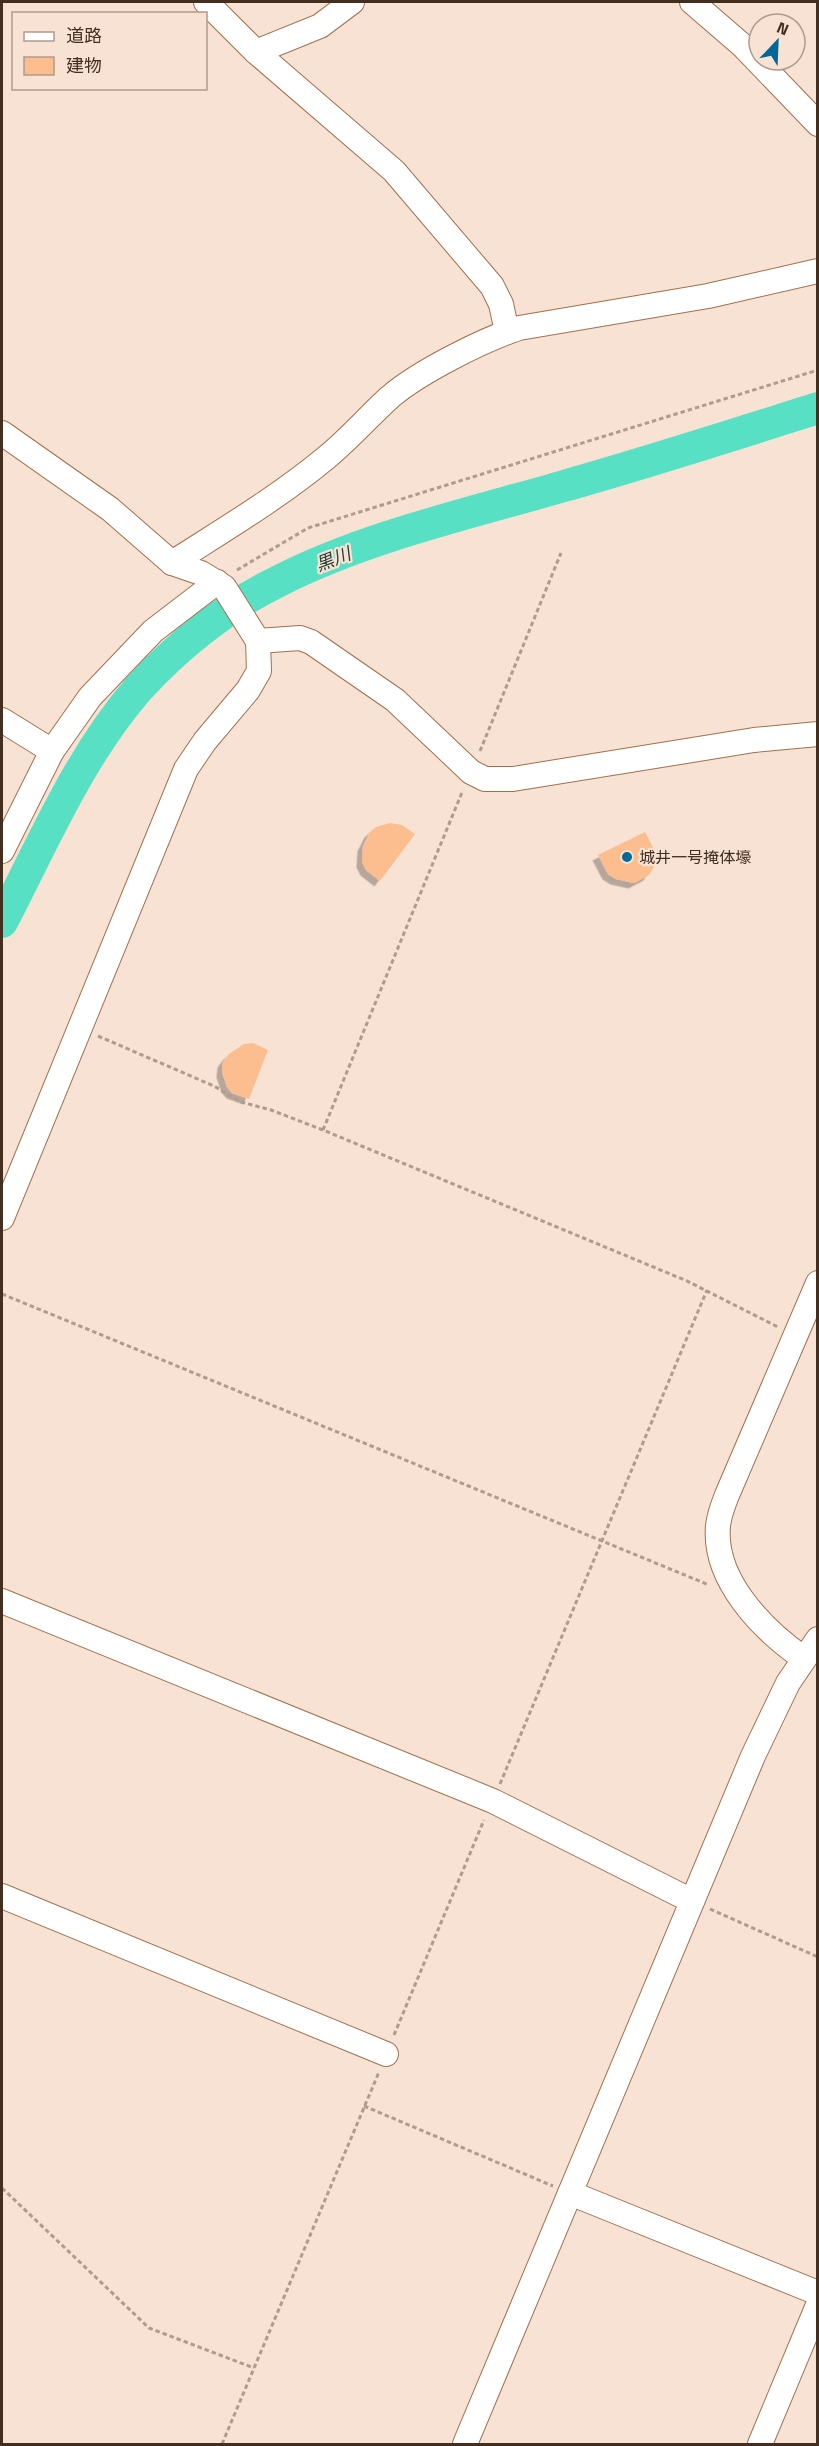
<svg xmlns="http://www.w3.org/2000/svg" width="819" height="2446" font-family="'Titillium Web','Noto Sans JP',sans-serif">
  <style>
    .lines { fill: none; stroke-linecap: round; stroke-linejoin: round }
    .river { stroke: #57e0c4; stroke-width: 32 }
    .building { fill: #fcbd8f; filter: url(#shadow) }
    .minor-casing { stroke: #a0714e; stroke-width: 26 }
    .path { stroke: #b09b8c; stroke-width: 3; stroke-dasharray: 4.5 3; stroke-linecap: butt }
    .minor { stroke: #fff; stroke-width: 24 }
    .poi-dot { fill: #006997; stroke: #f8e2d3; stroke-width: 2 }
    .labels { text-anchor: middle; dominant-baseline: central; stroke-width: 4.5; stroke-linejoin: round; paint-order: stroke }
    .poi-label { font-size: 16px; fill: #432e20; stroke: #f8e2d3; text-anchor: start }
    .water-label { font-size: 18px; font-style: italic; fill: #234039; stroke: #f8e2d3 }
  </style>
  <defs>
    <filter id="shadow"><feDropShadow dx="-5.5" dy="5.5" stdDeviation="0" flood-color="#0004"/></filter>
  </defs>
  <rect width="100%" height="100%" fill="#f8e2d3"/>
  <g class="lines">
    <path class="river" d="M2 922C43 843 79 757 138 689 177 646 227 606 279 581 365 537 471 513 564 486 649 462 733 435 818 408"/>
  </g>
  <g class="building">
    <polygon points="390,823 402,825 415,834 380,881 366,870 362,862 363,846 370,832 376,827"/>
    <polygon points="645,832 655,851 654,867 649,875 634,883 616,879 608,874 598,855"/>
    <polygon points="253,1043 268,1050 249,1099 232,1093 227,1087 222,1072 223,1062 229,1054 244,1044"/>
  </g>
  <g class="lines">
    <g class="minor-casing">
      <g id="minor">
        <polyline points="206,2 256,52 394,171 492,286 501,304 507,332"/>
        <polyline points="692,2 743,46 818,124"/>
        <polyline points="256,52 320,26 352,2"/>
        <polyline points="2,433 110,509 172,563 201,573 224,587 258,641 300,638 311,642 395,700 471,772 485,779 513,779 754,740 818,734"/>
        <path d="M172 563C225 529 279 497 327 457 350 438 369 416 390 397 419 372 483 340 519 328L708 296 818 271"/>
        <polyline points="2,720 52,751"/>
        <polyline points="2,851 52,751 90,697 153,631 217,582"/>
        <polyline points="2,1218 186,769 205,741 248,690 259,671 258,641"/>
        <polyline points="2,1601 493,1801 692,1901"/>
        <path d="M803 1658C763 1630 713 1580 718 1526 719 1515 723 1505 727 1495L818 1283"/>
        <polyline points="2,1896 386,2054"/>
        <polyline points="570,2193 818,2293"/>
        <polyline points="465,2444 753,1756 788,1683 818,1639"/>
        <polyline points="760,2444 818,2305"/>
      </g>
    </g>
    <g class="path">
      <polyline points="237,570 308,528 818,370"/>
      <polyline points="480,751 561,553"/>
      <polyline points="98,1036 214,1086 241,1102 271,1110 323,1130 687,1281 778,1327"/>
      <polyline points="323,1130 463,790"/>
      <polyline points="2,1294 709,1585"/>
      <polyline points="500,1784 707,1290"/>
      <polyline points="710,1909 818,1957"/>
      <polyline points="394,2035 484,1820"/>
      <polyline points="364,2106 553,2186"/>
      <polyline points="2,2188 149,2328 254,2368"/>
      <polyline points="222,2444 379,2072"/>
    </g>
    <use href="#minor" class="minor"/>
  </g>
  <circle class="poi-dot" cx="627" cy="857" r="6"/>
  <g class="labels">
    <g class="poi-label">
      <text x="639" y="857">城井一号掩体壕</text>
    </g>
    <g class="water-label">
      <text transform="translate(333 559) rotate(-21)">黒川</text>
    </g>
  </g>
  <rect width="819" height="2446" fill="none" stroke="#432e20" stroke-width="6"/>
  <rect x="12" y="12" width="195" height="78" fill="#f8e2d3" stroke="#b09a8b" stroke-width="1.5"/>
  <rect x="24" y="32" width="30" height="9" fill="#ffffff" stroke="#b09a8b" stroke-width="1.5"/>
  <text x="66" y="42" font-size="18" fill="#432e20">道路</text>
  <rect x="24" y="57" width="30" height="18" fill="#fcbd8f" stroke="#b09a8b" stroke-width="1.5"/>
  <text x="66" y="72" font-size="18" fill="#432e20">建物</text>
  <g transform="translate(777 42) rotate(23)"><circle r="28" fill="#f8e2d3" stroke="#b09a8b" stroke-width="1.5"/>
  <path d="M0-4.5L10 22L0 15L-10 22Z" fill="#006997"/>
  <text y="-9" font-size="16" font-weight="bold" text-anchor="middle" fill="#432e20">N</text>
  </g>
</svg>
